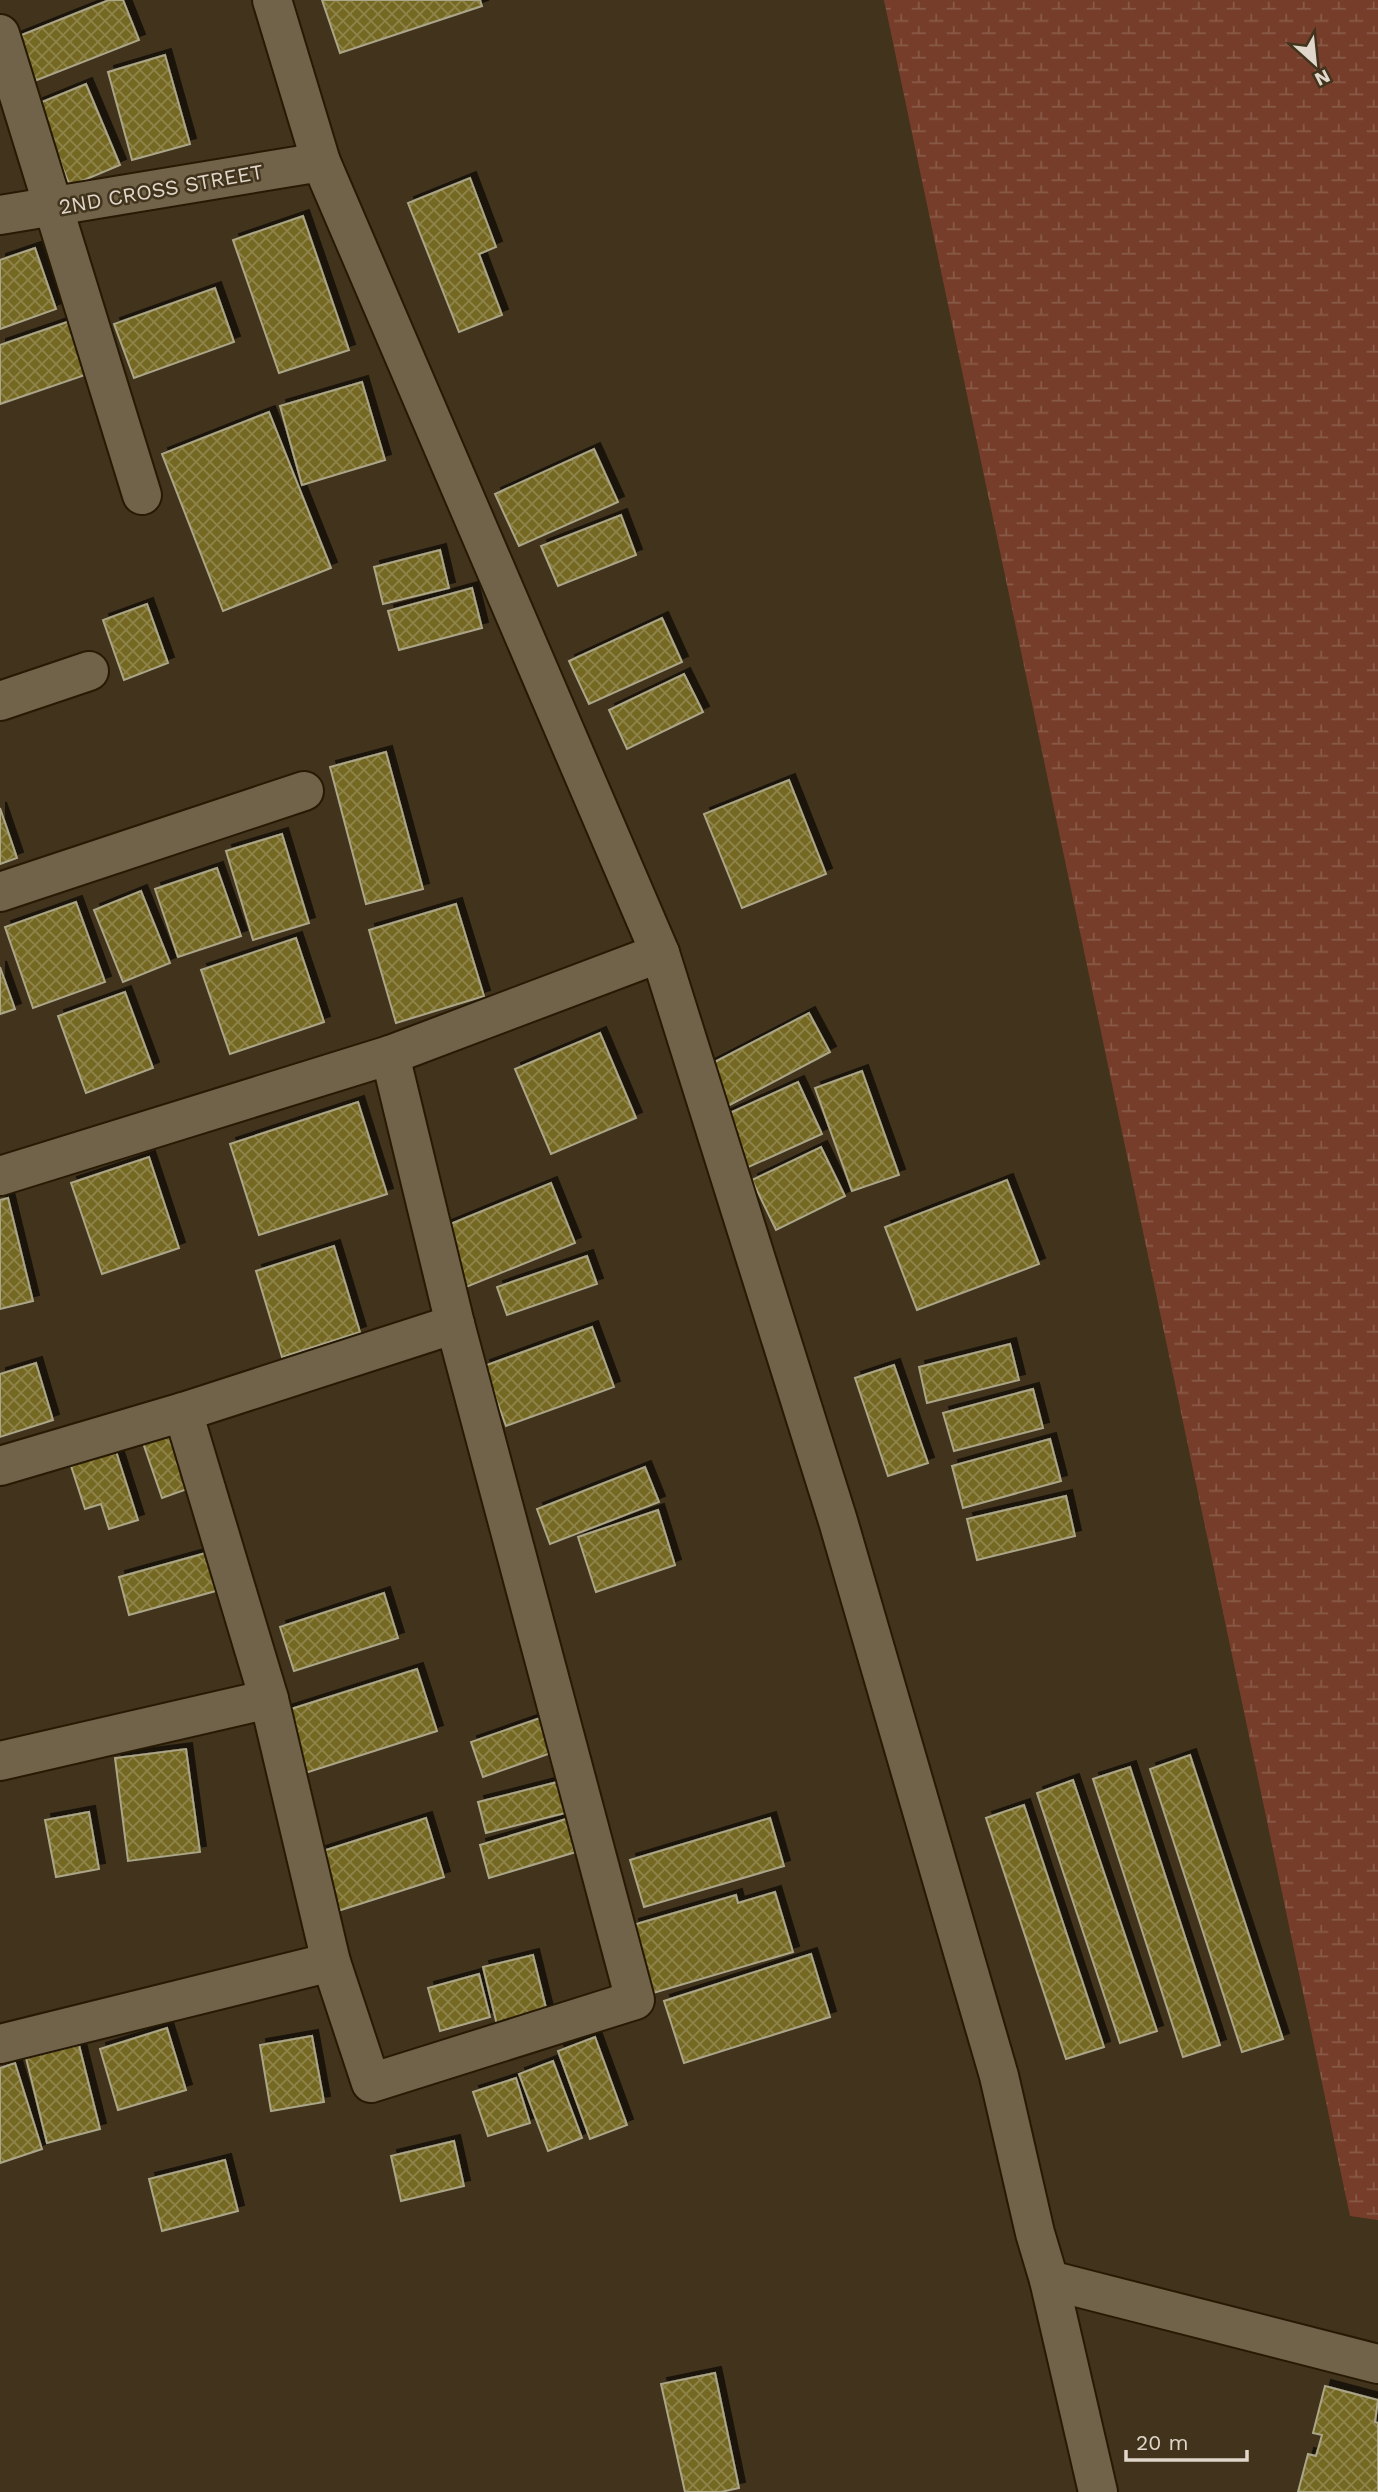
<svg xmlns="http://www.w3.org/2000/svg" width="1378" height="2492" font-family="'Work Sans',sans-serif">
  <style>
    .wetland { fill: url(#wetland-marsh) }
    .building { fill: url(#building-cross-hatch); stroke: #aca689; stroke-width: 2; filter: url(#shadow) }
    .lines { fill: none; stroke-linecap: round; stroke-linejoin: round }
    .minor-casing { stroke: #271a04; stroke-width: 42 }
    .minor { stroke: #71624a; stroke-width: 38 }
    .labels { text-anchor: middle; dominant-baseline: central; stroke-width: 5; stroke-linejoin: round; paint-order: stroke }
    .street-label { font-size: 21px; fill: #e1d8cb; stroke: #41331c }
  </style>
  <defs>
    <pattern id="wetland-marsh" width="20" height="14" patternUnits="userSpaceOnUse" patternTransform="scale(1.75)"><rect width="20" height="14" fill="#763e2a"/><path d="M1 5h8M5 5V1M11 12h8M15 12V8" fill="none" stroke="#895948"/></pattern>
    <pattern id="building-cross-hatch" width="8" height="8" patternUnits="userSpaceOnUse" patternTransform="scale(1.75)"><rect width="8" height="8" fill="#756823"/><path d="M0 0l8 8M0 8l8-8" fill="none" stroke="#8f844c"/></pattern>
    <filter id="shadow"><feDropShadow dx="6" dy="-6" stdDeviation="0" flood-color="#0009"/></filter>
  </defs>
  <rect width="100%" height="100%" fill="#41331c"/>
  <polygon class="wetland" points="884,0 1378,0 1378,2220 1350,2216"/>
  <g class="building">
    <polygon points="109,0 123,0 139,40 32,82 14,38"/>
    <polygon points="322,0 480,0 482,6 340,53"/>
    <polygon points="165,55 190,144 132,160 108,72"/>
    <polygon points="86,84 120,165 70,186 37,104"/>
    <polygon points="470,178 496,247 479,254 502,315 459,332 408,203"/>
    <polygon points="303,216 349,350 279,373 233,240"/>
    <polygon points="35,248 56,309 0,329 0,260"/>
    <polygon points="215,288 234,342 134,378 114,324"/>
    <polygon points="73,320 91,373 0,404 0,345"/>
    <polygon points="362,382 385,460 302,485 280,406"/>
    <polygon points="269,412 331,568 223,611 162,454"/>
    <polygon points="594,449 618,502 519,546 495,494"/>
    <polygon points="621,515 636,555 558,586 541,546"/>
    <polygon points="440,550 449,588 383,604 374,567"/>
    <polygon points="472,588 482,628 399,650 388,611"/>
    <polygon points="147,604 168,663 124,680 103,620"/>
    <polygon points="662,618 682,662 589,704 569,661"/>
    <polygon points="684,674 703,712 627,749 609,710"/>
    <polygon points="386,752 423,889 366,904 330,767"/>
    <polygon points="789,780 826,874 742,908 704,814"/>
    <polygon points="0,808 17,858 0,864"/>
    <polygon points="282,834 309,923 253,940 226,851"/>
    <polygon points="217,868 241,936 178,957 155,889"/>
    <polygon points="141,891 170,963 123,982 94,910"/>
    <polygon points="76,902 105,982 33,1008 5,927"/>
    <polygon points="456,904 484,996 396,1023 369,930"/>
    <polygon points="296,938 324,1022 230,1054 201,970"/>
    <polygon points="0,967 15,1009 0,1014"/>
    <polygon points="125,992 153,1068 86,1093 58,1016"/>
    <polygon points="809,1013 830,1052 728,1106 707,1066"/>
    <polygon points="600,1033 636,1118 551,1154 515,1069"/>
    <polygon points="862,1071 899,1175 852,1191 815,1088"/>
    <polygon points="798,1082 822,1134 744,1169 721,1117"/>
    <polygon points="358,1102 387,1194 259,1235 230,1144"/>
    <polygon points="821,1147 845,1196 776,1230 752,1180"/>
    <polygon points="149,1157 179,1248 102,1274 71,1183"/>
    <polygon points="1007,1180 1039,1264 917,1310 885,1227"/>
    <polygon points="551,1183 575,1243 466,1287 443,1227"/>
    <polygon points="8,1198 33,1301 0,1309 0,1200"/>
    <polygon points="334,1246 360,1332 282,1357 256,1271"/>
    <polygon points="587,1256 597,1284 507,1315 497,1287"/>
    <polygon points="592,1327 614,1387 506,1426 484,1366"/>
    <polygon points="1010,1344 1019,1380 927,1403 919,1367"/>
    <polygon points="36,1363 53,1420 0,1437 0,1374"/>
    <polygon points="894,1365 928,1463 888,1476 855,1378"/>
    <polygon points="1033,1389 1043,1428 954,1451 943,1413"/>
    <polygon points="168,1427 193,1487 162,1498 141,1437"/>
    <polygon points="1050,1439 1061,1481 963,1508 952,1466"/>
    <polygon points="114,1445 138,1520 109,1529 101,1504 85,1509 69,1460"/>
    <polygon points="645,1467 659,1502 550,1544 537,1509"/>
    <polygon points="1066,1496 1075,1536 977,1560 967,1519"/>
    <polygon points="658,1510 675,1565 596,1592 578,1537"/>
    <polygon points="213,1551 223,1589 129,1615 119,1577"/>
    <polygon points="384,1593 398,1638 294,1671 280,1627"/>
    <polygon points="417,1669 437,1731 305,1773 285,1711"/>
    <polygon points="543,1717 554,1752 483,1777 471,1742"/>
    <polygon points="186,1749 200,1852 128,1861 115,1758"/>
    <polygon points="1190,1755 1283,2039 1242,2052 1150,1769"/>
    <polygon points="1130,1767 1220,2045 1183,2057 1093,1779"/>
    <polygon points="569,1779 577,1810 486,1833 478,1802"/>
    <polygon points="1073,1780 1157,2031 1120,2043 1037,1793"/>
    <polygon points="1024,1805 1104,2047 1066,2059 986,1818"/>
    <polygon points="89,1812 99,1869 56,1877 45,1820"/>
    <polygon points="576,1816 586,1849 489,1878 480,1845"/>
    <polygon points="426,1818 444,1877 338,1911 320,1852"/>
    <polygon points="770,1818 784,1866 644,1907 630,1860"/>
    <polygon points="775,1892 793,1952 653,1993 633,1925 736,1895 738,1903"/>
    <polygon points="811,1954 830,2017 684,2063 664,2001"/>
    <polygon points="533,1955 547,2012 497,2025 483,1967"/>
    <polygon points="479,1974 490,2017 440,2031 428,1988"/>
    <polygon points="167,2028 186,2090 118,2110 100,2049"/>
    <polygon points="312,2036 324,2102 271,2111 260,2045"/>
    <polygon points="595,2037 627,2125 590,2139 558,2051"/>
    <polygon points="79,2045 100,2129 47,2143 26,2058"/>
    <polygon points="553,2061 582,2138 548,2151 519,2074"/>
    <polygon points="15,2063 42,2149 0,2163 0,2068"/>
    <polygon points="516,2078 530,2123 488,2136 473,2092"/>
    <polygon points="454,2141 464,2186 401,2201 391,2156"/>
    <polygon points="225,2160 238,2211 162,2231 149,2179"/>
    <polygon points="715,2373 739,2488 721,2492 685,2492 661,2384"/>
    <polygon points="1325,2386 1378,2400 1375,2422 1378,2423 1378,2492 1298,2492 1308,2454 1316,2456 1322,2435 1313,2433"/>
  </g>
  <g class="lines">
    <g class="minor-casing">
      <g id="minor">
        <polyline points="272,0 321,162 660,953 838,1521 999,2076 1035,2233 1049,2280 1098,2492"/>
        <polyline points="0,34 142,495"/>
        <polyline points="0,215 321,162"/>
        <polyline points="0,701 89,671"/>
        <polyline points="0,892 304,791"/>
        <polyline points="0,1176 390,1055 660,953"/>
        <polyline points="183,1412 269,1699 331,1962 371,2083 635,2000 455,1324 390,1055"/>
        <polyline points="0,1466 183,1412 455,1324"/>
        <polyline points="0,1761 269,1699"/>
        <polyline points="0,2044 331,1962"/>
        <polyline points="1049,2280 1378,2364"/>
      </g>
    </g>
    <use href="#minor" class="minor"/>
  </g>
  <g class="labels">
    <g class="street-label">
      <text transform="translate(161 189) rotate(-10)">2ND CROSS STREET</text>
    </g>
  </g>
  <g transform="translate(1315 63) rotate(153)" stroke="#41331c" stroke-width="5" paint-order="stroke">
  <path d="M0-5L12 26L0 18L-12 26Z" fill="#e1d8cb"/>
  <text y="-10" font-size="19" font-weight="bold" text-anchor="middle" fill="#e1d8cb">N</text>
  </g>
  <path d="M1126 2450v10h121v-10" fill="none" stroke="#e1d8cb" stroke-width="3.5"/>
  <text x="1136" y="2450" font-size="21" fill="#e1d8cb" stroke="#41331c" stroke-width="5" paint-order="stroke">20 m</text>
</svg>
